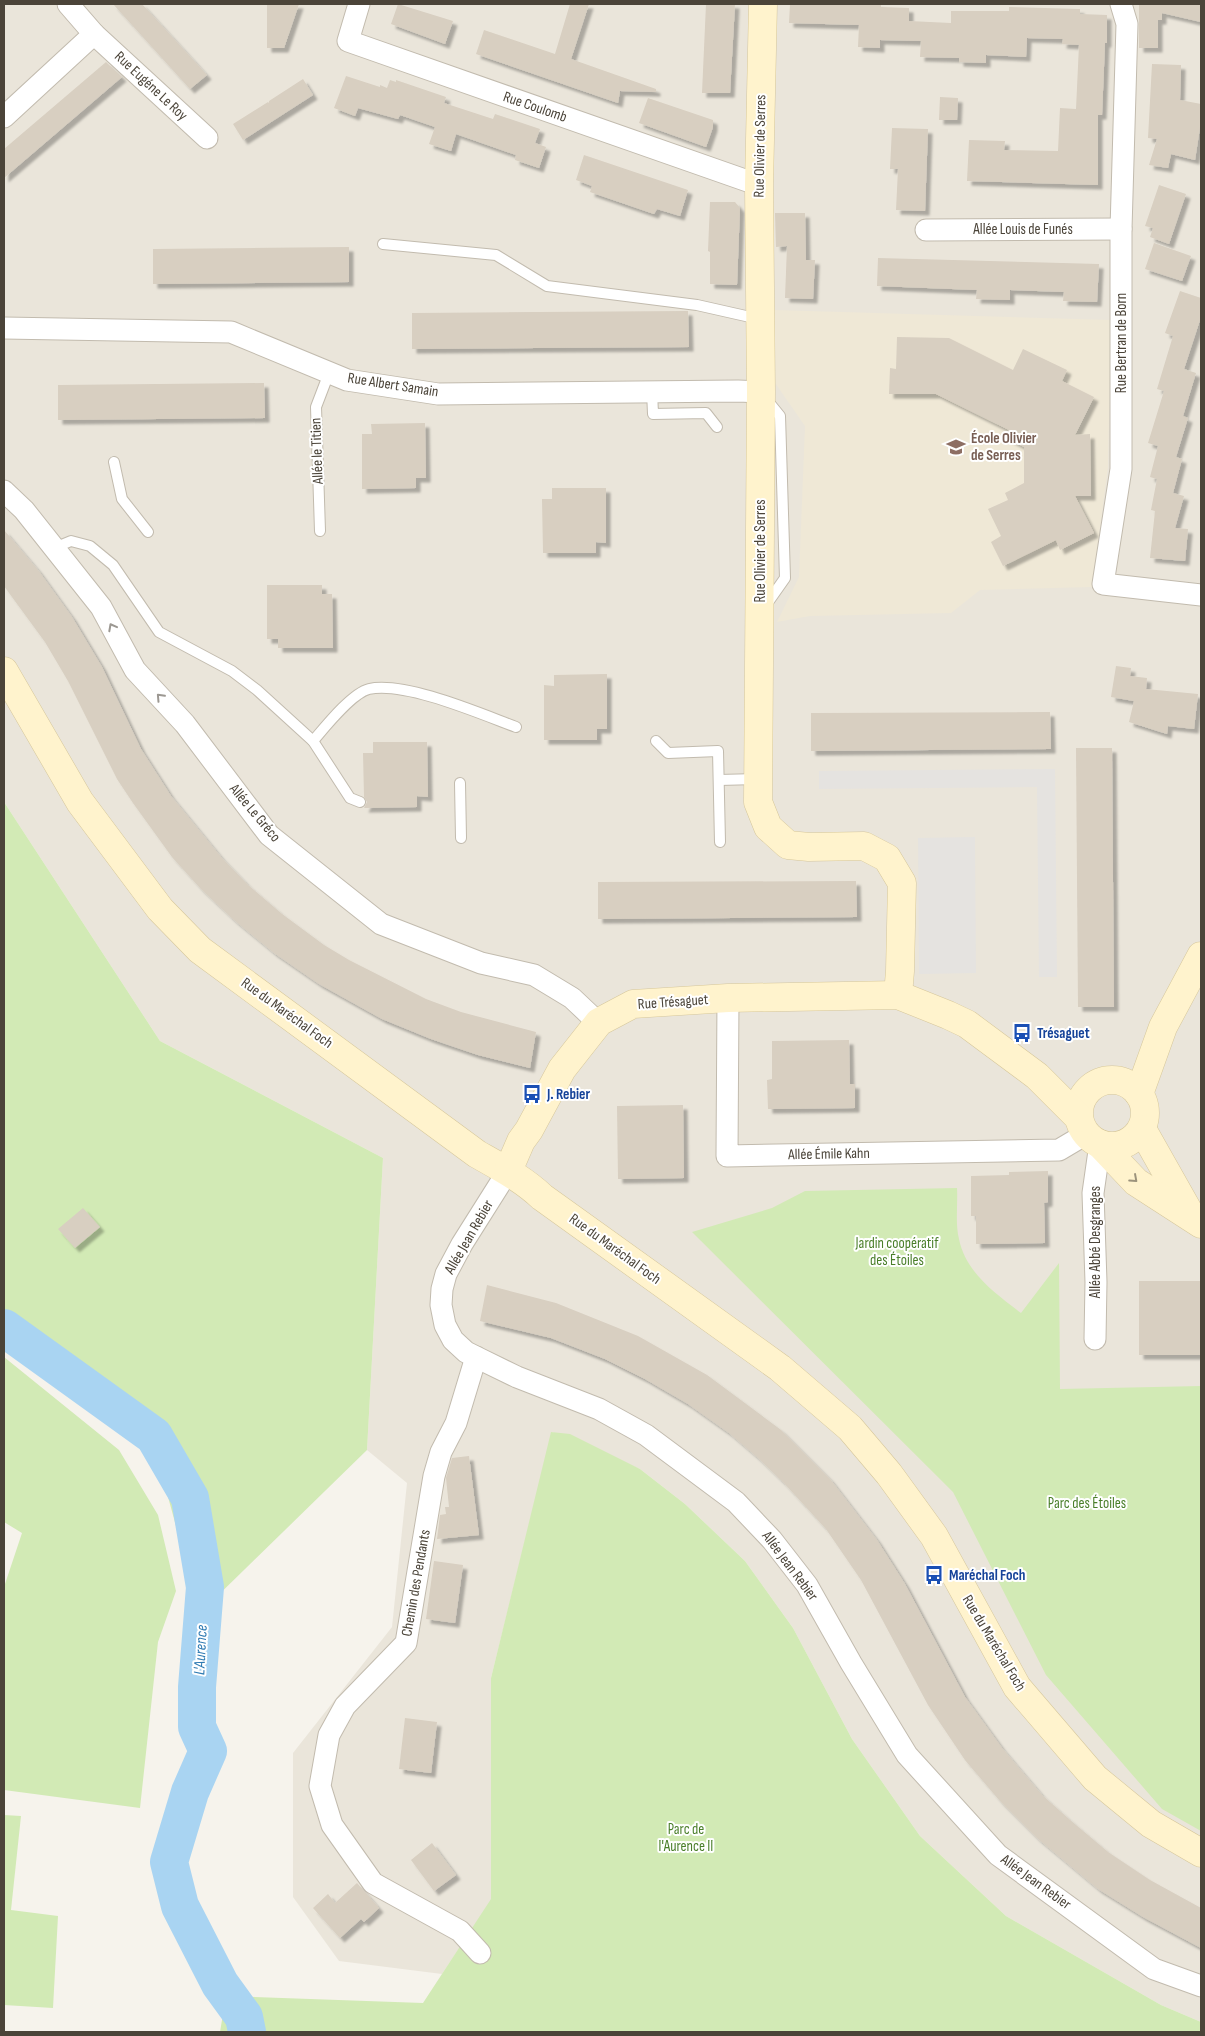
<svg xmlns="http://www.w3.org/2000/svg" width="1205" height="2036" font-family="'Sofia Sans Condensed',sans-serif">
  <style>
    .residential { fill: #eae5da }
    .education { fill: #efe8d6 }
    .green { fill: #d2eab5 }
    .parking { fill: #e5e3e0 }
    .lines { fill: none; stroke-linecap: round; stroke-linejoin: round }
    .river { stroke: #a9d4f2; stroke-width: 38 }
    .building { fill: #d8cfc1; filter: url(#shadow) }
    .lane-casing { stroke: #c2bbae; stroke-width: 12 }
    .street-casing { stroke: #c2bbae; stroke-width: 23 }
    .secondary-casing { stroke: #d6c79b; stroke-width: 29 }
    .lane { stroke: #fff; stroke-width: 10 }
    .street { stroke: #fff; stroke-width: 21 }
    .secondary { stroke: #fff3cd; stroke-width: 28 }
    .oneway { stroke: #9c9892 }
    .oneway2 { stroke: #9c937c }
    .labels { text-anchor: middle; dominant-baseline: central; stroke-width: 4; stroke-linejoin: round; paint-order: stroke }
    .street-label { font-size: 15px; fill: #4b4439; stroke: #fff }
    .education-label { font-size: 15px; font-weight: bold; fill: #785e54; stroke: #fff; text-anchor: start }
    .transit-label { font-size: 15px; font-weight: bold; fill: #164399; stroke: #fff; text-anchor: start }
    .park-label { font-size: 15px; fill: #4a7f2a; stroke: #fff }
    .water-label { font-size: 16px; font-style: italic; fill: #2e7ab2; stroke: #fff }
  </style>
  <defs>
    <filter id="shadow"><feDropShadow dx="4.5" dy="4.5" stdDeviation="1" flood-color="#0004"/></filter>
  </defs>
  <rect width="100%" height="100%" fill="#f6f3ec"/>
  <polygon class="residential" points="4,4 1201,4 1201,2022 1161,2005 1006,1916 920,1836 852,1739 793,1628 745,1561 685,1504 640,1469 552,1432 491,1678 492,1899 442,1974 339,1961 293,1897 293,1753 392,1627 407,1483 367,1450 383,1158 160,1041 4,802"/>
  <polygon class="education" points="774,310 1111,320 1108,467 1092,587 980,590 951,613 810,616 777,622 799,577 805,426 773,380"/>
  <g class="green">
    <polygon points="4,802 160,1041 383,1158 367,1450 200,1613 165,1486 135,1437 4,1337"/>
    <path d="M957 1188C958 1204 955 1223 959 1239 966 1273 995 1293 1021 1313L1059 1263 1060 1389 1201 1386V1831L1162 1809 1046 1675 953 1492 692 1232 772 1208 805 1191Z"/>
    <polygon points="4,1357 119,1450 158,1515 176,1591 158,1642 140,1808 4,1790 4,1587 22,1533 4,1522"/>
    <polygon points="551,1432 570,1434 640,1469 685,1504 745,1561 793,1628 852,1739 920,1836 1006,1916 1161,2005 1201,2022 1201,2032 220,2032 226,1996 423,2003 491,1899 491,1678"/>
    <polygon points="4,1815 21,1816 11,1910 58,1916 53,2008 4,2005"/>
  </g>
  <g class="parking">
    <polygon points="1055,769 1057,977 1039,977 1037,787 819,789 819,771"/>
    <polygon points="975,837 976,973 919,974 918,838"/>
  </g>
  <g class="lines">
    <polyline class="river" points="4,1328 154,1436 190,1498 205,1587 197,1687 197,1727 208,1751 190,1792 169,1862 180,1906 220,1984 244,2017 247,2032"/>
  </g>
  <g class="building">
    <polygon points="113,4 142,4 207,75 190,89"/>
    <polygon points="267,4 299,4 284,48 267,48"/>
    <polygon points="398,4 453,21 445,44 391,24"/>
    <polygon points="570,4 589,4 571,59 656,89 656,92 620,91 618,103 476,54 484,30 555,54"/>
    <polygon points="706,4 735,4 730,93 702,93"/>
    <polygon points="790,4 881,4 881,7 909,8 909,21 951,23 951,11 1009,11 1009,7 1080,9 1080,14 1107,15 1107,43 1105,43 1102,115 1098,115 1098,185 967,181 969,140 1005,141 1004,150 1058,151 1060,108 1076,109 1079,45 1062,44 1063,39 1027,38 1026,57 986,55 986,63 959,62 959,58 920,57 921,41 880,40 880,48 858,47 859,25 789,23"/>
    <polygon points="1139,4 1201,4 1201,22 1162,13 1162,20 1158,20 1158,48 1139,48"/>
    <polygon points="106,62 122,77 4,178 4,149"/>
    <polygon points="1152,64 1181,65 1180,100 1201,104 1201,121 1195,160 1171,154 1168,168 1149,165 1157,139 1148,138"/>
    <polygon points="346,76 380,87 380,85 387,88 390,80 396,82 396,80 446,97 444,103 493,119 495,114 540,129 535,143 546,147 539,168 515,160 516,155 456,134 451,151 429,144 435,127 400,115 398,119 358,108 355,116 334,108"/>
    <polygon points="303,79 313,95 243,140 233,124 268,102 269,103 269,101"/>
    <polygon points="940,97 958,98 957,120 939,120"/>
    <polygon points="648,98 713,120 713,127 706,147 639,123"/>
    <polygon points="892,128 928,129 925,211 896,210 898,169 890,169"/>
    <polygon points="584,155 688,190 680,216 657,209 654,214 590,192 592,186 576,180"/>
    <polygon points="1159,185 1186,194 1169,244 1150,237 1153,228 1145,226"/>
    <polygon points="710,202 735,202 740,208 737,285 710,284 710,252 708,251"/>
    <polygon points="775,213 805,213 806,260 815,260 813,299 785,298 787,246 776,247"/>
    <polygon points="1154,243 1191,256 1182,281 1145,269"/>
    <polygon points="349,247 349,282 153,284 153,249"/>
    <polygon points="878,258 1099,264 1097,302 1063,301 1064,292 1010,290 1010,300 976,299 977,290 877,286"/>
    <polygon points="1180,291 1201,298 1201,317 1184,369 1196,373 1183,416 1188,418 1176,457 1182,459 1173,493 1184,496 1175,528 1188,529 1185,561 1150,558 1155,511 1151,510 1157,479 1150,477 1158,446 1148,443 1164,391 1157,389 1173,336 1165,333"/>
    <polygon points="688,311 689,347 412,349 412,313"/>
    <polygon points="897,337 949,338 1013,370 1023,349 1067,370 1062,381 1094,397 1075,435 1090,434 1091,496 1075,496 1094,533 1060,550 1056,540 1003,566 991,542 1001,536 988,509 1008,500 1005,493 1024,483 1024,447 1005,437 1009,430 936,394 889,394 890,368 896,369"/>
    <polygon points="264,383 265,418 58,420 58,385"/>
    <polygon points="425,423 426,478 416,478 416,488 362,489 362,434 372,434 371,424"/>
    <polygon points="552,488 606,488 606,543 596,542 596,553 543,553 542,499 552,499"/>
    <polygon points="4,530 38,570 72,617 102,667 141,749 171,796 221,857 248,885 282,914 324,945 349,960 426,999 461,1012 536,1032 530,1068 478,1055 431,1039 382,1019 319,984 274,953 234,920 201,889 172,857 133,803 117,779 68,681 45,642 4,586"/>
    <polygon points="267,585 322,585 322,594 332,594 333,648 278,648 278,639 267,639"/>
    <polygon points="1116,666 1131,668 1130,676 1147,678 1146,689 1198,694 1194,729 1168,726 1167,734 1129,722 1134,701 1111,697"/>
    <polygon points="607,674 607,729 597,729 597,740 544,740 544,685 554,686 554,675"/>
    <polygon points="1050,712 1051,749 811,751 811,713"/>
    <polygon points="373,742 427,742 428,797 417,796 417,807 364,808 367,802 364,797 363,753 373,753"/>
    <polygon points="1076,748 1112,748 1114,1007 1078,1007"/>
    <polygon points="856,881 857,917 598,919 598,882"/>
    <polygon points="849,1040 850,1084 855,1084 855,1108 768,1109 767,1080 772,1079 772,1041"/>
    <polygon points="683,1105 684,1178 618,1179 617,1106"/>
    <polygon points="1048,1171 1048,1202 1044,1203 1045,1243 976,1244 976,1216 971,1216 971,1176 1009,1175 1009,1172"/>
    <polygon points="83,1208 100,1227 75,1248 58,1229"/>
    <rect x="1139" y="1281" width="62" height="74"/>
    <polygon points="487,1285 556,1303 638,1336 707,1375 781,1430 830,1479 877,1540 905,1584 965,1697 1002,1748 1042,1795 1070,1820 1108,1852 1150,1880 1201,1908 1201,1948 1143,1917 1098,1889 1037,1838 1000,1801 965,1760 928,1705 861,1580 826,1529 784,1483 757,1457 729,1433 688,1404 645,1379 605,1359 551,1338 480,1321"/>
    <polygon points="469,1456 479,1535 437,1539 440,1515 446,1514 445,1507 449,1507 446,1478 452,1458"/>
    <polygon points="434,1561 463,1565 455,1623 426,1619"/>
    <polygon points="405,1718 437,1722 431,1773 399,1769"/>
    <polygon points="432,1843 456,1875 434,1891 411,1860"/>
    <polygon points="357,1883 379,1908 364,1922 361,1919 340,1938 313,1908 328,1894 335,1903"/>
  </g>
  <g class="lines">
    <g class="lane-casing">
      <g id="lane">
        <polyline points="383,244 496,255 547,286 697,305 759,319"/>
        <polyline points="652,391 653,414 706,413 717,427"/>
        <polyline points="114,462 122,499 148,532"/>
        <polyline points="320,531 316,407 329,373"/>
        <polyline points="54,548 71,541 90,546 113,565 159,632 232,671 257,690 313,741 350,798 360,802"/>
        <polyline points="766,605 785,578 780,416 767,400"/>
        <path d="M313 741C325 727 352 693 369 689 405 681 481 714 516 727"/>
        <polyline points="656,741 668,753 718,751 720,842"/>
        <polyline points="719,780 757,779"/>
        <polyline points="460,783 461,838"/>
      </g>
    </g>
    <g class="street-casing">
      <g id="street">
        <polyline points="359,4 348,41 759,185"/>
        <polyline points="1121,4 1127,24 1121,229 1121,469 1103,584 1201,595"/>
        <polyline points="94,34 207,138"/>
        <polyline points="4,117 94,34 68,4"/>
        <polyline points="926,230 1121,229"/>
        <polyline points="4,328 231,332 347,380 438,394 738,391 761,392"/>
        <polyline points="4,491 24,510 101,607 135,670 185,724 269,835 381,924 481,963 534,975 572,998 590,1015 599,1022"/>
        <polyline points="728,998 727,1156 1059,1150 1086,1134"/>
        <polyline points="508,1171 462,1244 446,1274 442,1289 441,1305 445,1325 453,1340 466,1352 476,1357 517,1377 599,1409 646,1435 736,1502 772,1540 807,1585 851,1663 907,1755 998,1855 1154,1969 1201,1986"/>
        <polyline points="1095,1339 1096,1282 1093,1193 1100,1144"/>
        <polyline points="476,1357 456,1423 441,1452 434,1476 406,1643 345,1706 329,1735 320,1786 332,1825 373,1883 460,1931 480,1953"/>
      </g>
    </g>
    <g class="secondary-casing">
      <g id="secondary">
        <polyline points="763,4 759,185 761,392 758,802 768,827 788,845 809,847 864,846 887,858 902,883 900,971 898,995"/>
        <path d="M4 671 80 802 160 909 200 950 477 1154C500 1167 523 1179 542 1197L780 1368 850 1428 889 1474 934 1536 1017 1687 1095 1778 1151 1824 1201 1853"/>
        <circle cx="1112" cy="1113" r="33"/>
        <polyline points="1139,1094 1163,1027 1201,956"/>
        <polyline points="1142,1129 1190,1214"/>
        <polyline points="1100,1144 1136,1182 1201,1224"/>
        <polyline points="508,1171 521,1141 529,1130 562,1069 599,1022 633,1004 728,998 898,995 948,1015 967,1024 1037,1076 1079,1118"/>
      </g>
    </g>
    <use href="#lane" class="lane"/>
    <use href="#street" class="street"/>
    <use href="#secondary" class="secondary"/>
  </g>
  <defs><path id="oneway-chevron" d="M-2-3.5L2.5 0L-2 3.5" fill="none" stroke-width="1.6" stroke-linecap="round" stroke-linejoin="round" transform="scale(1.25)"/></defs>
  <g class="oneway">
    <use href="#oneway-chevron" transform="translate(112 627) rotate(-118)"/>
    <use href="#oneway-chevron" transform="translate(160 697) rotate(-133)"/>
  </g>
  <use class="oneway2" href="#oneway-chevron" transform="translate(1134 1179) rotate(42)"/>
  <defs>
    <g id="school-bare" transform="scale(1.5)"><path d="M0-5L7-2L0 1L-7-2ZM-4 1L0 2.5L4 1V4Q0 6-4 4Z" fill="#8d6e63" stroke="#fff" stroke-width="2.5" paint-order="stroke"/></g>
    <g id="bus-bare" transform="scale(1.5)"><path d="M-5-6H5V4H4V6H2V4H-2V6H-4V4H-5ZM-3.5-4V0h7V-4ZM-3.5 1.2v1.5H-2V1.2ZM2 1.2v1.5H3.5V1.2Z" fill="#1a4fb4" stroke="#fff" stroke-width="2.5" paint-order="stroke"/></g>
  </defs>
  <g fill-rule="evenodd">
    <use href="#school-bare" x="956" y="447"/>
    <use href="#bus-bare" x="1022" y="1033"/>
    <use href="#bus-bare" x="532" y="1094"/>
    <use href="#bus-bare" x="934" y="1575"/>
  </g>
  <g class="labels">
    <g class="street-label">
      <text transform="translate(151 86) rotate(43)">Rue Eugéne Le Roy</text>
      <text transform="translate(535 107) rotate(19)">Rue Coulomb</text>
      <text transform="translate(760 146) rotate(-89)">Rue Olivier de Serres</text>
      <text x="1023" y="229">Allée Louis de Funés</text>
      <text transform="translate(1121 343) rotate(-90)">Rue Bertran de Born</text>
      <text transform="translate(393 385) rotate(9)">Rue Albert Samain</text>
      <text transform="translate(317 451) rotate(-92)">Allée le Titien</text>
      <text transform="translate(760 551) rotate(-90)">Rue Olivier de Serres</text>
      <text transform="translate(255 813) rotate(50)">Allée Le Gréco</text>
      <text transform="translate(673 1002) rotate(-4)">Rue Trésaguet</text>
      <text transform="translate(287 1013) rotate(36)">Rue du Maréchal Foch</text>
      <text transform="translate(829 1154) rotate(-1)">Allée Émile Kahn</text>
      <text transform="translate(469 1237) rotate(-60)">Allée Jean Rebier</text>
      <text transform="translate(1095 1242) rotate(-90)">Allée Abbé Desgranges</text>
      <text transform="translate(615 1249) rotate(36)">Rue du Maréchal Foch</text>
      <text transform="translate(790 1566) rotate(53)">Allée Jean Rebier</text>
      <text transform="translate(416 1583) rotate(-80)">Chemin des Pendants</text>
      <text transform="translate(994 1643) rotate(59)">Rue du Maréchal Foch</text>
      <text transform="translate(1036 1882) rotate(36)">Allée Jean Rebier</text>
    </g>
    <g class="education-label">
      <text x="971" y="438">École Olivier<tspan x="971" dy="17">de Serres</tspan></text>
    </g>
    <g class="transit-label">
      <text x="1037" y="1033">Trésaguet</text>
      <text x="547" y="1094">J. Rebier</text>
      <text x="949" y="1575">Maréchal Foch</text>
    </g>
    <g class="park-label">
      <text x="897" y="1243">Jardin coopératif<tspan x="897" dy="17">des Étoiles</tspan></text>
      <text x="1087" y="1503">Parc des Étoiles</text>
      <text x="686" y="1829">Parc de<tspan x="686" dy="17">l'Aurence II</tspan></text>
    </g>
    <g class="water-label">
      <text transform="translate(201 1650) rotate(-87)">L'Aurence</text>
    </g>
  </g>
  <rect width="1205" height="2036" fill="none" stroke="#4b4439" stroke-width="10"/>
</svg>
